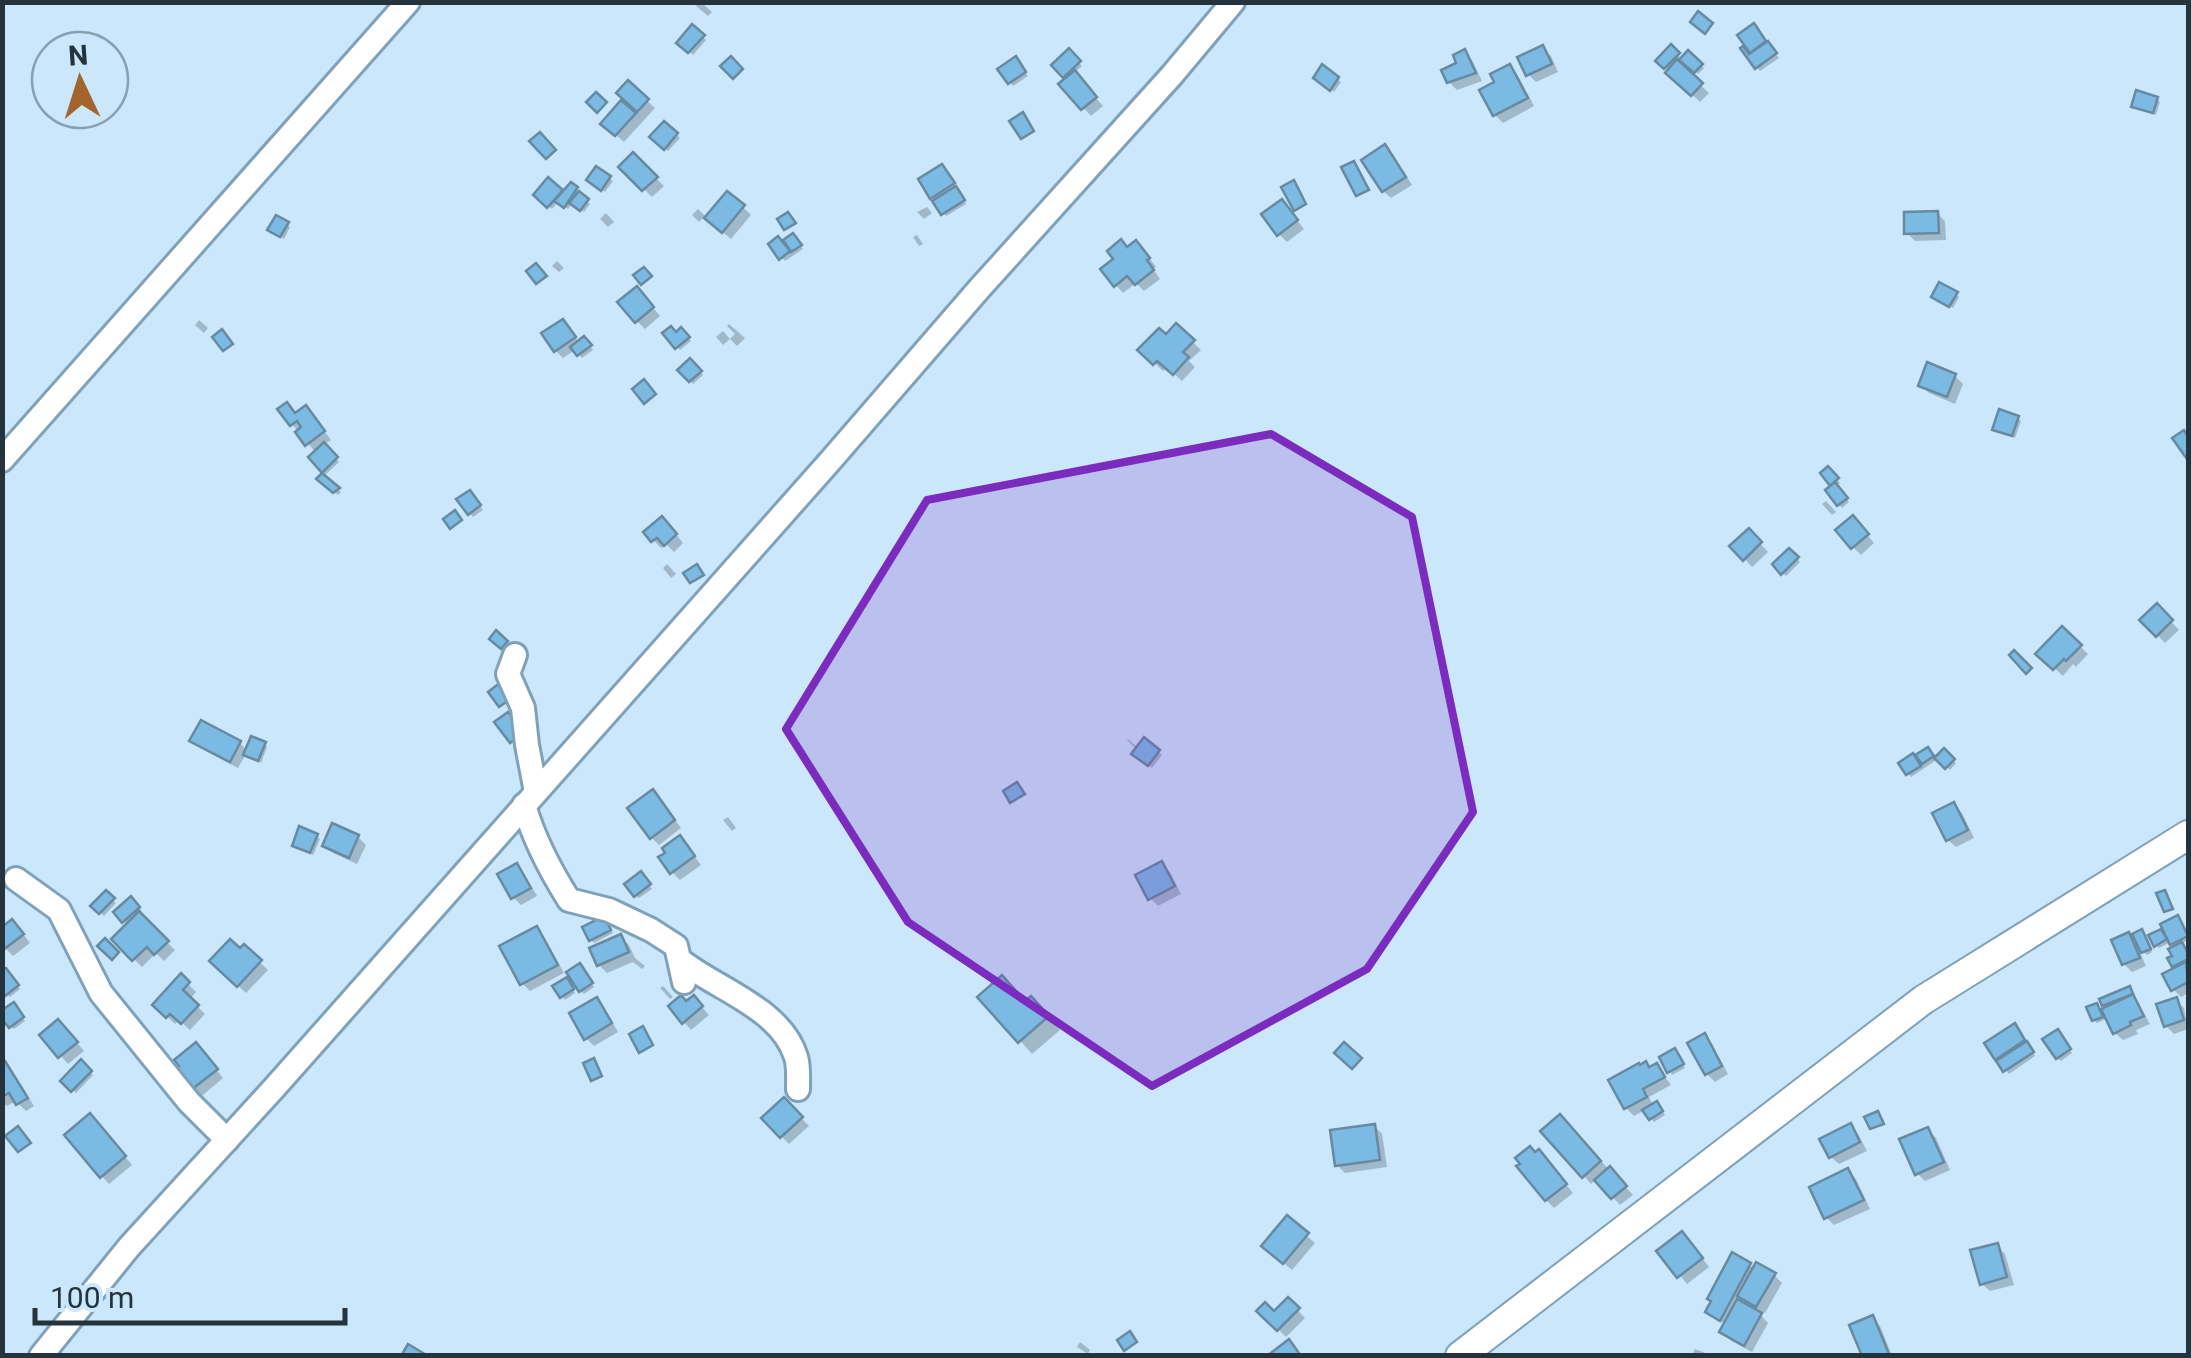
<svg xmlns="http://www.w3.org/2000/svg" width="2191" height="1358" font-family="Roboto,sans-serif">
  <style>
    .shadow { fill: #0003 }
    .building { fill: #7bbae3; stroke: #688aa1; stroke-width: 2.5 }
    .lines { fill: none; stroke-linecap: round; stroke-linejoin: round }
    .minor-casing { stroke: #7fa1b9; stroke-width: 28 }
    .major-casing { stroke: #7fa1b9; stroke-width: 32 }
    .minor { stroke: #fff; stroke-width: 22 }
    .major { stroke: #fff; stroke-width: 28 }
    .marked { fill: #7b2cbf; fill-opacity: 0.2; stroke: #7b2cbf; stroke-width: 8; stroke-linejoin: round }
  </style>
  <rect width="100%" height="100%" fill="#cae7fb"/>
  <g class="shadow">
    <polygon points="697,2 701,2 712,12 708,16 695,5"/>
    <polygon points="1754,27 1779,58 1760,71 1744,49 1748,46"/>
    <polygon points="692,28 706,40 693,55 679,43"/>
    <polygon points="1543,48 1551,56 1558,72 1536,82 1528,74"/>
    <polygon points="1671,48 1683,60 1688,54 1704,68 1698,74 1681,58 1676,62 1709,93 1700,102 1658,61"/>
    <polygon points="1069,52 1082,66 1074,73 1103,106 1091,116 1062,85 1068,79 1055,65"/>
    <polygon points="1464,52 1472,60 1482,81 1457,90 1449,82"/>
    <polygon points="1018,63 1028,76 1013,86 1001,70"/>
    <polygon points="1509,67 1517,74 1534,106 1503,123 1495,115 1497,83"/>
    <polygon points="1323,68 1341,82 1334,92 1316,78"/>
    <polygon points="628,84 655,108 624,142 604,124 630,112 634,107"/>
    <polygon points="2157,99 2160,102 2156,115 2137,109 2134,106"/>
    <polygon points="665,124 680,138 668,151 653,137"/>
    <polygon points="1385,148 1393,155 1412,185 1391,198 1383,191"/>
    <polygon points="633,156 664,186 652,197 622,167"/>
    <polygon points="942,167 950,175 966,204 946,216 921,180"/>
    <polygon points="597,169 613,181 605,192 593,183"/>
    <polygon points="548,181 564,194 571,185 590,204 584,212 573,202 568,209 558,202 552,209 536,195"/>
    <polygon points="743,207 751,215 731,239 715,226"/>
    <polygon points="927,207 932,213 924,219 917,212"/>
    <polygon points="698,209 705,216 699,222 692,215"/>
    <polygon points="1289,210 1304,229 1287,242 1279,234"/>
    <polygon points="606,213 614,222 608,227 600,219"/>
    <polygon points="1937,213 1945,221 1946,240 1915,241 1907,233"/>
    <polygon points="287,224 290,227 284,239 274,233"/>
    <polygon points="917,235 923,244 919,246 913,237"/>
    <polygon points="793,236 803,249 785,261 771,245 782,243"/>
    <polygon points="1128,250 1144,251 1156,267 1153,269 1160,279 1144,291 1136,283 1123,293 1116,285"/>
    <polygon points="557,261 564,268 559,272 552,266"/>
    <polygon points="1956,294 1959,297 1953,308 1937,299"/>
    <polygon points="644,297 660,316 645,329 637,321"/>
    <polygon points="199,320 208,328 204,333 195,325"/>
    <polygon points="729,324 745,338 737,346 730,339 723,345 716,337 723,331 730,339 735,334 727,326"/>
    <polygon points="1176,326 1201,350 1189,361 1195,367 1182,381 1167,367 1163,371 1141,350 1166,337"/>
    <polygon points="571,330 579,343 584,339 593,350 582,358 575,350 563,358 555,350"/>
    <polygon points="681,330 691,341 680,350 665,334 676,335"/>
    <polygon points="690,362 703,375 693,384 681,370"/>
    <polygon points="1955,376 1963,384 1955,404 1929,393 1921,385"/>
    <polygon points="296,416 314,417 331,440 324,445 339,462 323,477 341,492 338,495 320,479 325,473 312,457 316,453 292,424"/>
    <polygon points="2017,418 2021,421 2015,438 1995,429"/>
    <polygon points="1828,469 1840,483 1836,486 1849,502 1842,508 1828,491 1834,486 1823,473"/>
    <polygon points="473,496 483,510 473,517 460,500"/>
    <polygon points="1826,501 1836,512 1832,515 1822,504"/>
    <polygon points="1860,526 1874,543 1861,555 1853,547"/>
    <polygon points="670,527 683,543 674,552 666,544 661,548 646,532"/>
    <polygon points="1749,531 1768,552 1752,567 1733,546"/>
    <polygon points="1789,551 1800,562 1786,576 1775,565"/>
    <polygon points="667,564 676,574 671,578 663,568"/>
    <polygon points="2157,607 2179,630 2165,643 2143,620"/>
    <polygon points="2062,629 2088,654 2076,667 2073,664 2063,676 2039,654"/>
    <polygon points="1128,739 1138,748 1144,741 1162,755 1152,768 1137,757 1137,750 1127,740"/>
    <polygon points="192,740 240,743 247,751 264,744 267,747 261,763 246,754 238,768 200,748"/>
    <polygon points="1928,750 1935,760 1944,751 1956,763 1950,770 1938,759 1911,777 1902,764"/>
    <polygon points="660,800 681,828 659,845 651,837"/>
    <polygon points="1954,805 1962,813 1974,838 1956,847 1948,840"/>
    <polygon points="728,817 736,828 732,831 723,820"/>
    <polygon points="316,836 320,839 313,855 295,845"/>
    <polygon points="358,837 366,845 357,864 333,853 325,845"/>
    <polygon points="687,846 701,865 680,880 672,872"/>
    <polygon points="1162,864 1170,872 1181,894 1158,906 1150,898"/>
    <polygon points="516,866 524,874 537,896 521,905 513,897"/>
    <polygon points="644,878 652,889 639,898 635,895"/>
    <polygon points="106,894 116,903 104,916 94,906"/>
    <polygon points="130,899 142,911 138,914 175,950 164,961 156,953 142,967 114,939 128,925 116,912"/>
    <polygon points="2181,921 2188,936 2188,940 2181,944 2188,955 2188,963 2185,965 2188,968 2188,993 2181,997 2173,989 2178,969 2171,959 2176,947 2171,942 2159,948 2151,936"/>
    <polygon points="606,922 613,933 594,943 591,940"/>
    <polygon points="536,929 544,937 564,973 530,991 522,983"/>
    <polygon points="2,930 20,930 30,943 13,956 2,945"/>
    <polygon points="2128,935 2141,948 2145,935 2152,952 2147,955 2137,946 2146,966 2132,972 2124,964"/>
    <polygon points="621,937 629,945 635,958 645,966 642,969 633,962 607,973 599,965"/>
    <polygon points="244,947 268,970 246,993 212,961 240,951"/>
    <polygon points="583,969 594,987 584,994 580,991"/>
    <polygon points="6,971 20,989 10,997 2,989"/>
    <polygon points="181,977 196,992 190,999 205,1014 190,1030 179,1020 175,1024 155,1005"/>
    <polygon points="570,983 575,993 565,1000 562,996"/>
    <polygon points="663,986 673,997 670,999 660,988"/>
    <polygon points="2130,989 2150,1024 2136,1030 2138,1034 2123,1040 2115,1033 2108,1018 2097,1023 2094,1020 2100,1012 2108,1008 2104,1005"/>
    <polygon points="981,997 1026,1004 1043,1012 1060,1030 1032,1054"/>
    <polygon points="596,1000 604,1008 618,1032 594,1046 586,1038"/>
    <polygon points="2176,1000 2184,1008 2188,1029 2174,1034 2166,1026"/>
    <polygon points="701,1006 709,1015 691,1030 684,1022"/>
    <polygon points="17,1009 25,1021 14,1029 10,1026"/>
    <polygon points="2014,1026 2022,1034 2035,1056 2009,1074 1997,1058"/>
    <polygon points="66,1030 84,1051 68,1064 42,1035"/>
    <polygon points="2060,1035 2072,1053 2061,1061 2057,1058"/>
    <polygon points="1704,1036 1712,1044 1728,1074 1715,1082 1707,1074"/>
    <polygon points="204,1054 223,1078 197,1100 189,1092"/>
    <polygon points="1678,1055 1685,1068 1672,1075 1662,1058"/>
    <polygon points="81,1063 93,1075 76,1093 64,1081"/>
    <polygon points="5,1064 12,1072 34,1106 26,1111 16,1101 7,1106 2,1102 2,1065"/>
    <polygon points="1657,1066 1671,1085 1649,1097 1653,1106 1660,1107 1665,1115 1654,1122 1645,1110 1634,1116 1626,1108 1651,1069"/>
    <polygon points="784,1100 809,1126 789,1144 764,1118"/>
    <polygon points="98,1124 132,1165 109,1184 102,1176"/>
    <polygon points="1374,1126 1382,1134 1387,1167 1345,1173 1337,1165"/>
    <polygon points="1568,1126 1633,1195 1620,1205 1596,1179 1591,1184 1584,1176"/>
    <polygon points="1850,1126 1858,1134 1867,1151 1839,1164 1831,1157"/>
    <polygon points="1928,1130 1936,1138 1950,1170 1925,1181 1917,1173"/>
    <polygon points="1535,1155 1546,1160 1573,1193 1554,1208 1546,1200"/>
    <polygon points="1848,1171 1856,1179 1870,1209 1834,1225 1826,1217"/>
    <polygon points="1287,1219 1315,1243 1292,1270 1272,1253"/>
    <polygon points="1690,1242 1709,1267 1687,1284 1660,1251"/>
    <polygon points="1997,1246 2005,1254 2014,1285 1990,1291 1982,1284"/>
    <polygon points="1750,1265 1755,1270 1774,1275 1782,1283 1765,1313 1755,1309 1768,1323 1752,1352 1730,1340 1722,1332 1726,1325 1708,1312 1713,1302"/>
    <polygon points="1288,1300 1305,1318 1286,1337 1260,1311 1274,1314"/>
    <polygon points="1872,1318 1880,1326 1892,1356 1864,1356"/>
    <polygon points="1080,1342 1090,1350 1088,1354 1077,1347"/>
    <polygon points="1695,1349 1711,1355 1711,1356 1692,1356"/>
  </g>
  <g class="building">
    <polygon points="1698,11 1713,23 1705,34 1690,22"/>
    <polygon points="1754,23 1766,41 1750,53 1737,35"/>
    <polygon points="692,24 705,35 688,53 676,43"/>
    <polygon points="1768,41 1777,53 1755,69 1740,48 1743,46 1749,54"/>
    <polygon points="1671,44 1680,53 1664,69 1655,61"/>
    <polygon points="1543,45 1552,64 1526,76 1517,57"/>
    <polygon points="1069,48 1081,61 1063,78 1051,65"/>
    <polygon points="1465,49 1476,73 1447,83 1441,70 1456,63 1453,55"/>
    <polygon points="1688,50 1703,64 1694,73 1679,60"/>
    <polygon points="731,56 743,69 733,79 720,66"/>
    <polygon points="1016,56 1026,72 1008,84 997,69"/>
    <polygon points="1677,59 1703,83 1691,96 1665,73"/>
    <polygon points="1322,64 1339,77 1330,91 1313,78"/>
    <polygon points="1510,64 1528,98 1493,116 1479,90 1494,82 1490,74"/>
    <polygon points="1075,70 1097,97 1081,110 1058,84"/>
    <polygon points="628,80 649,99 637,112 616,93"/>
    <polygon points="2136,90 2158,97 2153,113 2131,107"/>
    <polygon points="596,92 607,102 597,113 586,102"/>
    <polygon points="621,100 636,113 615,136 600,124"/>
    <polygon points="1023,112 1034,131 1021,139 1009,121"/>
    <polygon points="664,121 678,133 664,150 649,137"/>
    <polygon points="540,132 556,150 546,159 529,141"/>
    <polygon points="1385,144 1406,177 1382,192 1361,160"/>
    <polygon points="633,152 658,177 642,191 618,167"/>
    <polygon points="1354,161 1369,190 1356,196 1341,167"/>
    <polygon points="942,164 955,183 930,199 918,179"/>
    <polygon points="596,166 611,176 601,191 586,180"/>
    <polygon points="548,177 563,190 547,208 533,195"/>
    <polygon points="1294,180 1306,204 1294,211 1281,187"/>
    <polygon points="571,182 578,187 564,208 554,201"/>
    <polygon points="956,186 965,200 941,215 932,201"/>
    <polygon points="579,191 589,199 580,211 569,203"/>
    <polygon points="727,191 745,205 722,233 704,218"/>
    <polygon points="1282,199 1298,220 1277,236 1261,214"/>
    <polygon points="1938,211 1939,233 1904,234 1904,212"/>
    <polygon points="788,212 796,223 784,230 777,219"/>
    <polygon points="276,215 289,222 280,237 267,230"/>
    <polygon points="793,233 802,245 791,252 783,240"/>
    <polygon points="778,236 790,251 779,260 768,244"/>
    <polygon points="1121,239 1127,247 1136,240 1150,258 1147,260 1154,270 1135,285 1127,276 1114,287 1100,269 1113,259 1107,251"/>
    <polygon points="536,263 547,276 536,284 526,271"/>
    <polygon points="644,267 652,276 641,285 633,275"/>
    <polygon points="1939,282 1958,292 1949,307 1931,297"/>
    <polygon points="637,286 654,307 635,323 617,302"/>
    <polygon points="563,319 576,337 554,352 541,333"/>
    <polygon points="1176,323 1195,340 1183,352 1189,357 1173,375 1157,361 1153,365 1137,350 1159,328 1166,334"/>
    <polygon points="671,326 676,332 681,327 690,337 675,349 662,333"/>
    <polygon points="222,329 233,344 223,351 212,337"/>
    <polygon points="584,336 592,345 577,356 570,347"/>
    <polygon points="690,358 702,371 689,382 677,370"/>
    <polygon points="1927,362 1956,374 1947,397 1918,386"/>
    <polygon points="644,379 656,394 644,404 632,389"/>
    <polygon points="287,402 295,413 306,405 325,431 305,446 295,432 301,427 297,421 290,426 277,409"/>
    <polygon points="1999,409 2019,416 2012,436 1992,430"/>
    <polygon points="2184,430 2188,437 2187,459 2172,438"/>
    <polygon points="324,442 338,457 322,473 308,457"/>
    <polygon points="1828,466 1839,478 1830,486 1820,473"/>
    <polygon points="322,473 340,488 333,493 316,479"/>
    <polygon points="1835,482 1848,498 1837,506 1825,490"/>
    <polygon points="470,490 481,505 468,515 456,499"/>
    <polygon points="455,510 462,520 450,529 443,519"/>
    <polygon points="1853,515 1869,534 1851,549 1835,530"/>
    <polygon points="662,516 677,534 664,546 657,538 651,542 643,532"/>
    <polygon points="1749,528 1762,542 1743,561 1729,546"/>
    <polygon points="1789,548 1799,557 1781,575 1772,564"/>
    <polygon points="697,564 704,575 690,583 683,573"/>
    <polygon points="2157,603 2173,620 2156,637 2139,620"/>
    <polygon points="2062,626 2082,645 2066,661 2064,659 2053,670 2035,654"/>
    <polygon points="496,630 508,641 501,649 489,639"/>
    <polygon points="2014,650 2032,668 2026,674 2009,655"/>
    <polygon points="501,682 512,698 499,707 488,692"/>
    <polygon points="508,712 524,733 510,743 494,722"/>
    <polygon points="201,720 241,741 230,762 189,741"/>
    <polygon points="251,736 266,742 258,761 243,755"/>
    <polygon points="1144,737 1160,750 1148,766 1131,754"/>
    <polygon points="1928,747 1934,756 1922,764 1915,755"/>
    <polygon points="1944,748 1955,759 1945,769 1934,758"/>
    <polygon points="1913,753 1921,766 1906,775 1898,763"/>
    <polygon points="1017,782 1025,794 1010,803 1003,791"/>
    <polygon points="653,789 675,820 650,839 627,808"/>
    <polygon points="1954,802 1968,830 1946,841 1932,813"/>
    <polygon points="332,823 359,835 349,858 322,846"/>
    <polygon points="299,826 318,834 310,853 292,846"/>
    <polygon points="680,835 695,856 670,874 658,857 665,853 662,848"/>
    <polygon points="1162,861 1175,886 1148,900 1135,875"/>
    <polygon points="517,863 531,888 511,899 497,874"/>
    <polygon points="641,871 651,884 634,897 624,884"/>
    <polygon points="106,890 115,898 99,914 90,906"/>
    <polygon points="2165,890 2173,909 2164,912 2156,893"/>
    <polygon points="131,896 140,907 122,923 113,912"/>
    <polygon points="139,911 169,941 154,955 147,947 132,961 111,939"/>
    <polygon points="2178,915 2188,936 2170,945 2160,924"/>
    <polygon points="604,916 611,930 589,941 582,927"/>
    <polygon points="12,919 24,934 3,950 2,927"/>
    <polygon points="537,926 558,965 520,985 499,946"/>
    <polygon points="2142,929 2151,949 2141,953 2132,934"/>
    <polygon points="2161,929 2167,939 2154,947 2148,935"/>
    <polygon points="2129,932 2140,958 2122,965 2111,940"/>
    <polygon points="621,934 629,952 597,966 589,948"/>
    <polygon points="105,938 119,952 112,960 97,946"/>
    <polygon points="230,939 240,948 244,944 262,960 237,987 209,961"/>
    <polygon points="2182,942 2188,953 2188,959 2172,967 2167,958 2172,956 2168,949"/>
    <polygon points="2186,962 2188,982 2171,991 2162,974"/>
    <polygon points="580,963 593,983 579,992 566,972"/>
    <polygon points="6,968 19,985 5,996 2,993 2,970"/>
    <polygon points="181,973 190,982 183,990 199,1005 181,1024 170,1014 166,1018 152,1005"/>
    <polygon points="1002,975 1025,1001 1031,996 1049,1016 1018,1043 977,997"/>
    <polygon points="567,977 574,989 560,998 552,986"/>
    <polygon points="2130,986 2133,994 2102,1006 2099,999"/>
    <polygon points="2133,994 2144,1016 2130,1022 2131,1025 2113,1034 2101,1009"/>
    <polygon points="681,995 686,1001 694,995 703,1006 682,1024 668,1006"/>
    <polygon points="597,997 612,1023 584,1040 569,1013"/>
    <polygon points="2177,997 2184,1020 2164,1027 2156,1004"/>
    <polygon points="14,1002 24,1017 9,1028 2,1019 2,1010"/>
    <polygon points="2097,1003 2103,1017 2092,1021 2086,1007"/>
    <polygon points="58,1019 78,1042 58,1058 39,1035"/>
    <polygon points="2015,1023 2025,1040 1995,1060 1984,1043"/>
    <polygon points="643,1026 653,1045 639,1053 629,1034"/>
    <polygon points="2058,1029 2071,1049 2056,1059 2042,1039"/>
    <polygon points="1705,1033 1722,1066 1705,1075 1687,1043"/>
    <polygon points="2027,1041 2034,1052 2003,1072 1996,1061"/>
    <polygon points="196,1042 218,1069 187,1093 170,1073 179,1066 174,1060"/>
    <polygon points="1344,1042 1362,1058 1352,1069 1334,1053"/>
    <polygon points="1675,1048 1684,1064 1667,1073 1659,1057"/>
    <polygon points="594,1058 602,1076 591,1081 583,1063"/>
    <polygon points="81,1059 92,1071 71,1092 60,1081"/>
    <polygon points="5,1061 28,1098 16,1105 9,1093 2,1097 2,1062"/>
    <polygon points="1646,1061 1649,1067 1657,1063 1665,1077 1643,1089 1647,1097 1624,1109 1608,1080 1639,1063 1640,1065"/>
    <polygon points="784,1097 803,1117 780,1138 761,1118"/>
    <polygon points="1657,1101 1663,1111 1649,1120 1642,1110"/>
    <polygon points="1878,1111 1884,1124 1870,1129 1864,1117"/>
    <polygon points="90,1113 126,1156 100,1178 64,1135"/>
    <polygon points="1560,1114 1601,1161 1582,1178 1540,1131"/>
    <polygon points="1851,1123 1860,1142 1829,1158 1819,1139"/>
    <polygon points="1375,1124 1380,1160 1335,1166 1330,1130"/>
    <polygon points="18,1126 31,1143 18,1152 5,1136"/>
    <polygon points="1928,1127 1944,1162 1915,1175 1899,1139"/>
    <polygon points="1530,1146 1535,1152 1539,1149 1567,1184 1545,1201 1516,1166 1520,1164 1515,1158"/>
    <polygon points="1610,1166 1627,1186 1611,1199 1594,1180"/>
    <polygon points="1848,1168 1864,1200 1824,1219 1809,1187"/>
    <polygon points="1287,1215 1309,1233 1283,1264 1261,1246"/>
    <polygon points="1682,1231 1703,1258 1677,1278 1656,1251"/>
    <polygon points="1998,1243 2007,1277 1980,1285 1970,1250"/>
    <polygon points="1732,1252 1751,1263 1720,1321 1705,1312 1711,1301 1707,1299"/>
    <polygon points="1756,1262 1776,1273 1756,1307 1737,1296"/>
    <polygon points="1288,1297 1300,1308 1277,1331 1256,1311 1265,1302 1274,1311"/>
    <polygon points="1737,1299 1762,1313 1744,1346 1719,1332"/>
    <polygon points="1873,1315 1889,1354 1886,1356 1862,1356 1849,1325"/>
    <polygon points="1130,1331 1137,1342 1124,1351 1117,1340"/>
    <polygon points="1289,1339 1301,1356 1267,1356"/>
    <polygon points="408,1344 428,1356 401,1356"/>
  </g>
  <g class="lines">
    <g class="minor-casing">
      <g id="minor">
        <polyline points="2,460 408,2"/>
        <polyline points="515,655 508,674 523,708 527,745 536,792"/>
        <path d="M524 805C534 840 550 870 569 900L609 910 651 930 676 946 684 982"/>
        <polyline points="16,879 59,910 101,993 189,1102 227,1140"/>
        <path d="M680 960C716 989 781 1008 796 1057 799 1066 798 1079 798 1089"/>
        <polyline points="41,1356 129,1247 275,1087 831,460 979,289 1172,75 1233,2"/>
      </g>
    </g>
    <g class="major-casing">
      <polyline id="major" points="1460,1356 1923,1000 2188,835"/>
    </g>
    <use href="#minor" class="minor"/>
    <use href="#major" class="major"/>
  </g>
  <path class="marked" d="M1271 434 1412 517 1473 812 1367 969 1152 1086 908 922 786 729 927 500Z"/>
  <rect width="2191" height="1358" fill="none" stroke="#24333c" stroke-width="10"/>
  <g transform="translate(80 80) rotate(356)"><circle r="48" fill="#cae7fb" stroke="#889faf" stroke-width="2.5"/>
  <path d="M0-8L18 38L0 25L-18 38Z" fill="#a4642d"/>
  <text y="-15" font-size="28" font-weight="bold" text-anchor="middle" fill="#24333c">N</text>
  </g>
  <path d="M35 1308v15h310v-15" fill="none" stroke="#24333c" stroke-width="5"/>
  <text x="50" y="1308" font-size="30" fill="#24333c" stroke="#cae7fb" stroke-width="8" paint-order="stroke">100 m</text>
</svg>
